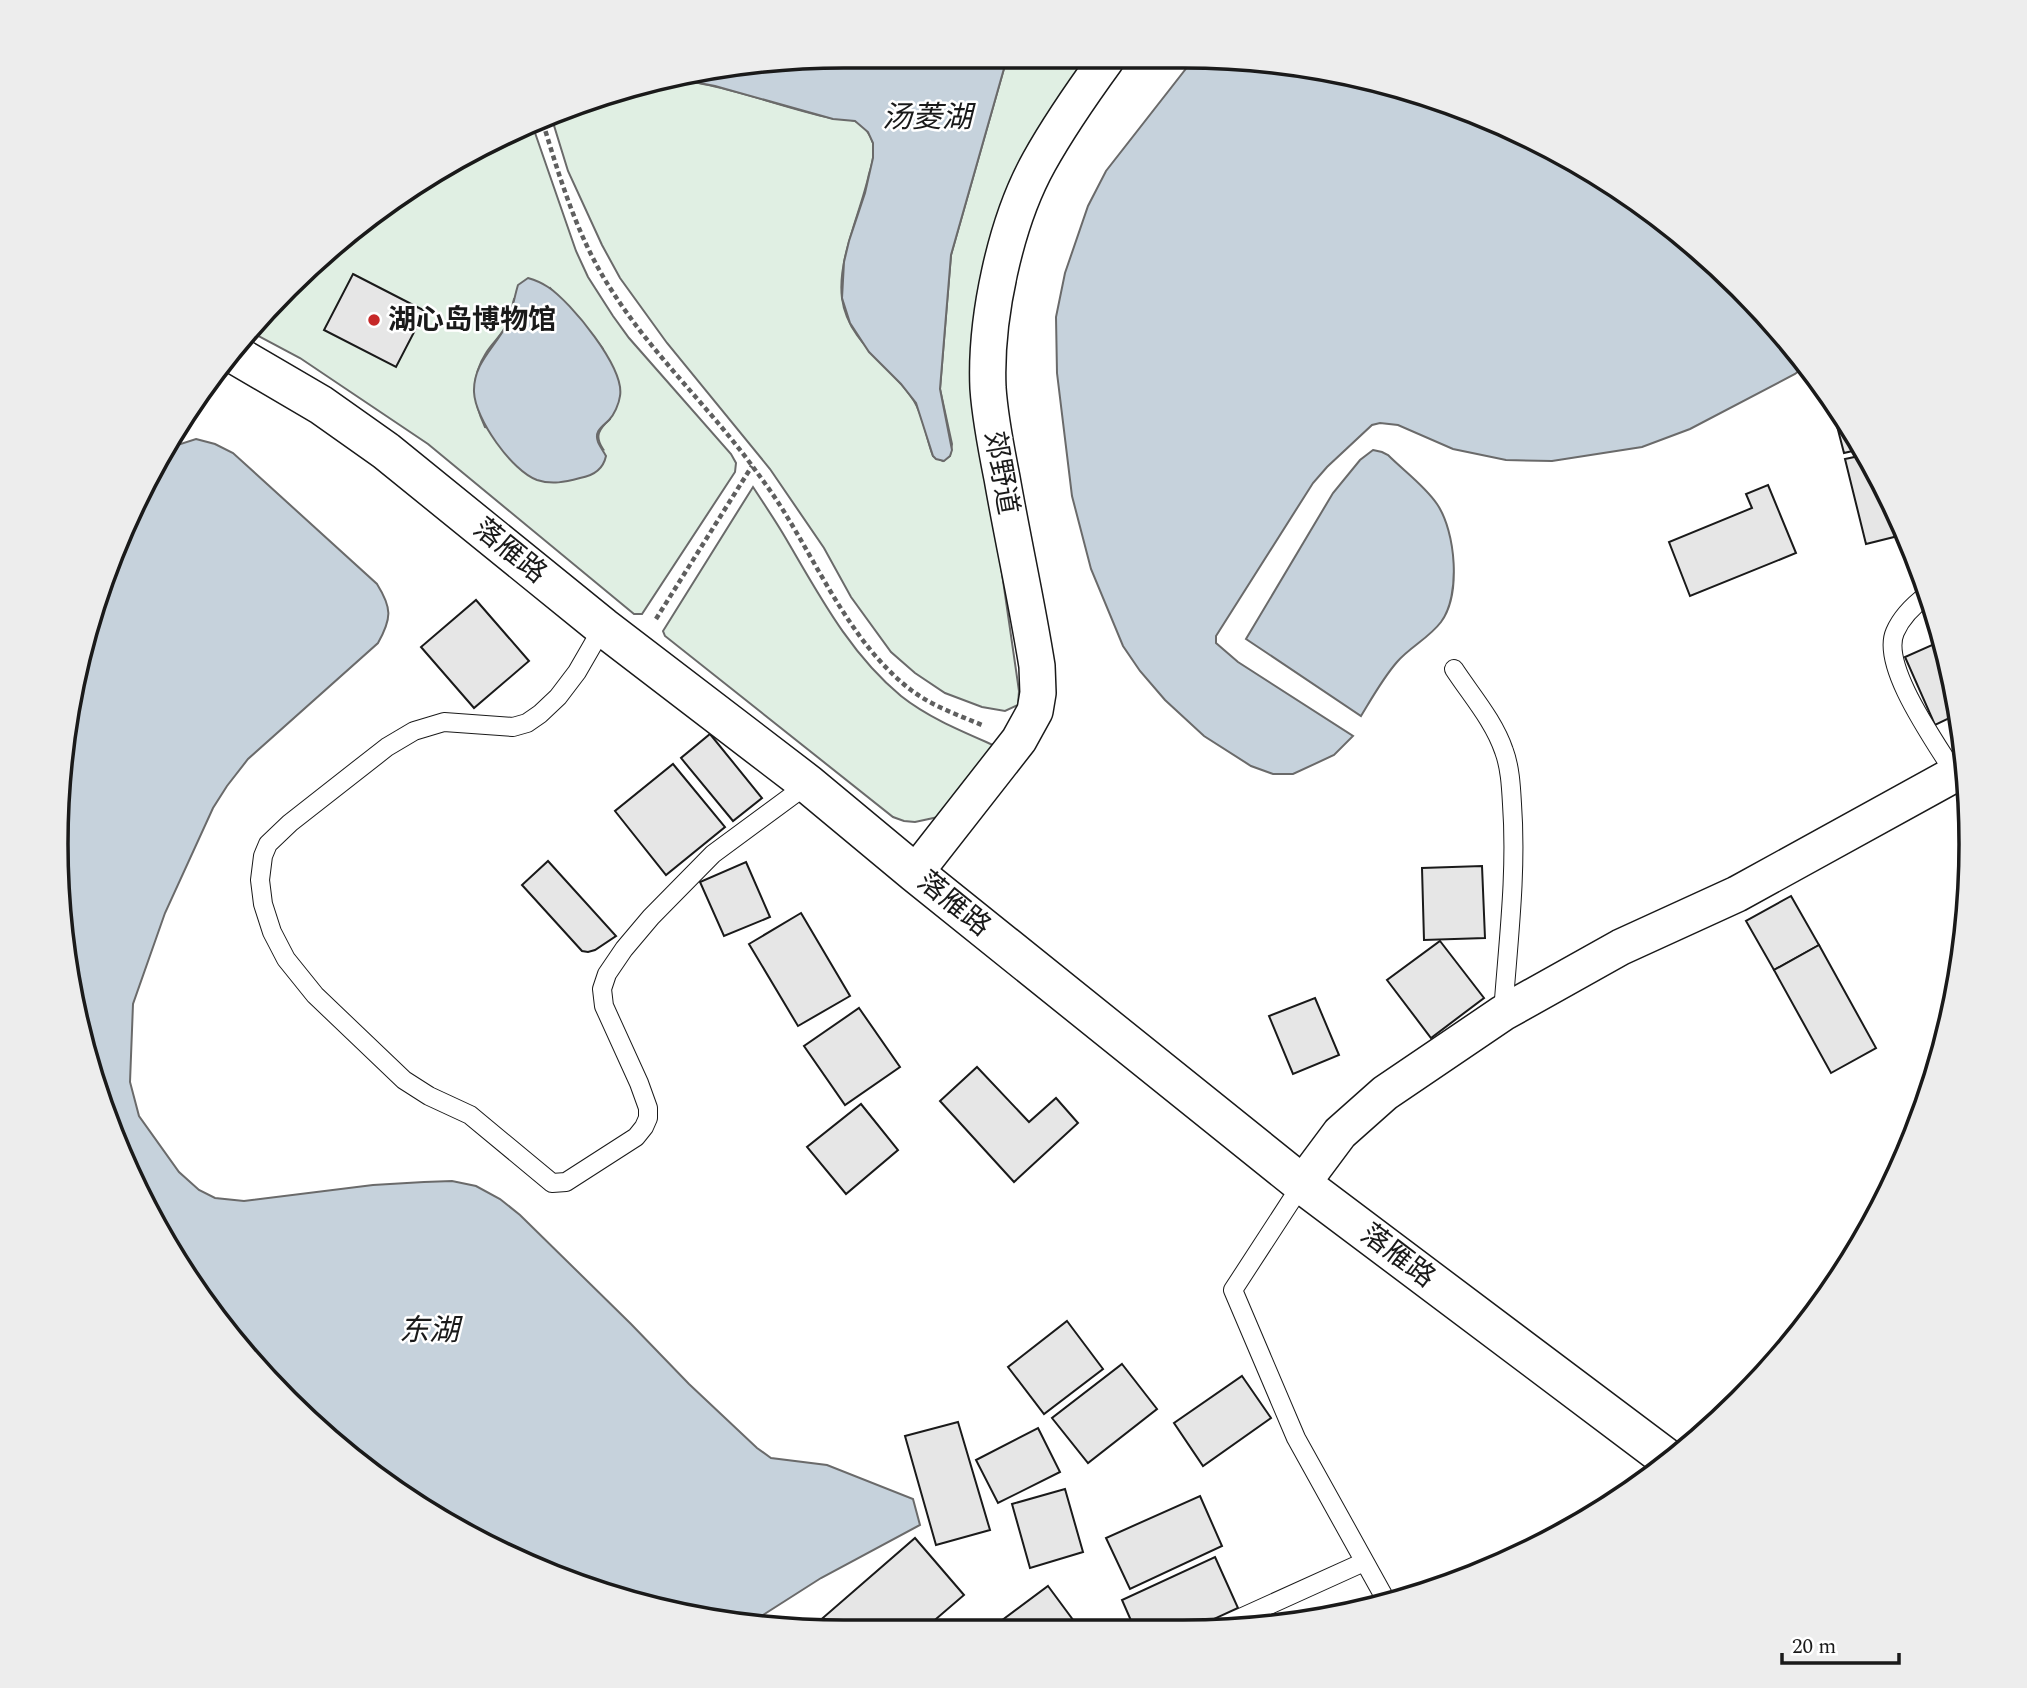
<svg xmlns="http://www.w3.org/2000/svg" width="2027" height="1688" font-family="Spectral,'Noto Sans SC',serif">
  <style>
    .green { fill: #e0efe3; stroke: #6a6a6a; stroke-width: 2; fill-rule: evenodd }
    .water { fill: #c6d2dc; stroke: #6a6a6a; stroke-width: 2 }
    .building { fill: #e6e6e6; stroke: #1a1a1a; stroke-width: 2 }
    .lines { fill: none; stroke-linecap: round; stroke-linejoin: round }
    .service-casing { stroke: #1a1a1a; stroke-width: 20 }
    .minor-casing { stroke: #1a1a1a; stroke-width: 38 }
    .tertiary-casing { stroke: #1a1a1a; stroke-width: 41 }
    .path { stroke: #5f5f5f; stroke-width: 4.5; stroke-dasharray: 5 3.5; stroke-linecap: butt }
    .service { stroke: #fff; stroke-width: 18 }
    .minor { stroke: #fff; stroke-width: 35 }
    .tertiary { stroke: #fff; stroke-width: 38 }
    .poi-dot { fill: #c62828; stroke: #fff; stroke-width: 2.5 }
    .labels { text-anchor: middle; dominant-baseline: central; stroke-width: 5; stroke-linejoin: round; paint-order: stroke }
    .poi-label { font-size: 28px; font-weight: bold; fill: #1a1a1a; stroke: #fff; text-anchor: start }
    .street-label { font-size: 28px; fill: #1a1a1a; stroke: #fff }
    .water-label { font-size: 30px; font-style: italic; fill: #1a1a1a; stroke: #fff }
    .rim { fill: none; stroke: #1a1a1a; stroke-width: 3.5 }
  </style>
  <rect width="100%" height="100%" fill="#fff"/>
  <g class="green">
    <path d="M1007 58 1094 60 1050 124 975 387 1019 691 1018 705 1005 711 982 707 945 693 915 673 891 652 851 597 824 548 770 469 667 343 620 278 602 245 568 171 552 119C588 104 632 79 672 79 682 78 693 82 703 84 746 92 788 109 831 118 839 120 850 118 857 122 864 126 871 135 873 143 875 153 872 165 869 174 861 212 837 260 842 298 848 344 892 365 914 401 924 417 926 438 933 456L943 461 950 456 952 444 940 389 951 255Z"/>
    <path d="M533 127 576 251 588 277 613 316 629 338 731 454 736 463 735 472 642 614H634L428 444 300 358 253 333 324 252 450 161ZM550 288 580 319 603 349 610 419C599 429 594 436 603 449L485 427C473 401 470 378 486 353 492 343 501 336 506 326 510 317 512 308 514 299Z"/>
    <path d="M753 487C764 504 775 520 785 537 818 593 849 653 901 696 930 719 966 733 1000 748L938 817 915 822 904 821 893 817 665 636 663 631Z"/>
  </g>
  <g class="water">
    <polygon points="844,56 1007,58 951,255 940,389 952,450 950,456 944,461 936,459 933,456 916,403 901,384 869,352 850,323 842,298 844,262 849,241 865,193 873,158 873,143 868,132 855,121 833,119 715,86 673,78"/>
    <polygon points="1192,61 1285,63 1387,83 1531,137 1621,189 1740,287 1805,366 1795,374 1690,429 1642,447 1552,461 1506,460 1453,449 1398,425 1380,423 1372,425 1327,467 1313,483 1216,636 1216,643 1238,662 1353,736 1334,755 1293,774 1273,774 1251,766 1204,736 1165,700 1140,671 1123,646 1091,569 1072,496 1057,373 1056,317 1065,273 1088,206 1106,171"/>
    <path d="M528 278C535 280 542 283 548 287 571 302 625 368 620 396 619 404 614 415 609 420 602 427 594 431 598 442 600 447 604 452 606 456 603 470 592 476 580 478 565 482 552 485 537 480 512 471 475 419 474 392 473 364 494 348 506 326 512 313 514 298 518 285Z"/>
    <path d="M196 439 215 444 233 453 377 584C392 608 392 618 378 643L248 759 227 786 213 808 165 913 133 1004 130 1082 139 1116 179 1172 199 1190 215 1198 244 1201 373 1185 424 1182 452 1181 476 1186 500 1199 520 1215 631 1324 689 1384 757 1448 771 1458 827 1465 913 1499 920 1525 821 1578 752 1622 591 1590 450 1527 324 1436 189 1282 116 1146 63 947 58 792 98 591 168 448Z"/>
    <path d="M1373 450 1382 452 1388 455C1404 471 1425 486 1437 504 1456 532 1461 595 1441 622 1429 638 1410 647 1397 662 1383 678 1372 698 1361 716L1246 639 1333 493 1360 460Z"/>
  </g>
  <g class="building">
    <polygon points="353,274 425,311 396,367 324,330"/>
    <polygon points="1829,395 1838,407 1861,449 1844,453"/>
    <polygon points="1864,455 1906,534 1866,544 1845,459"/>
    <polygon points="1768,485 1796,553 1690,596 1669,542 1752,508 1746,494"/>
    <polygon points="476,600 529,661 474,708 421,647"/>
    <polygon points="1941,641 1956,690 1958,714 1935,725 1905,657"/>
    <polygon points="710,734 762,798 733,821 681,758"/>
    <polygon points="673,764 725,827 666,875 615,811"/>
    <polygon points="548,861 616,936 595,950 588,952 582,951 522,885"/>
    <polygon points="746,862 770,917 724,936 700,882"/>
    <polygon points="1482,866 1485,938 1424,940 1422,868"/>
    <polygon points="1791,896 1819,945 1774,970 1746,921"/>
    <polygon points="801,913 850,996 798,1026 749,944"/>
    <polygon points="1440,941 1484,998 1431,1038 1387,980"/>
    <polygon points="1819,945 1876,1048 1831,1073 1774,970"/>
    <polygon points="1315,998 1339,1055 1293,1074 1269,1016"/>
    <polygon points="859,1008 900,1067 845,1105 804,1046"/>
    <polygon points="977,1067 1029,1122 1056,1098 1078,1123 1014,1182 940,1101"/>
    <polygon points="861,1104 898,1150 846,1194 807,1147"/>
    <polygon points="1067,1321 1103,1369 1044,1414 1008,1367"/>
    <polygon points="1122,1364 1157,1409 1088,1463 1052,1418"/>
    <polygon points="1242,1376 1271,1418 1203,1466 1174,1423"/>
    <polygon points="958,1422 990,1530 936,1545 905,1436"/>
    <polygon points="1038,1428 1060,1472 998,1503 976,1460"/>
    <polygon points="1065,1489 1083,1552 1030,1568 1012,1504"/>
    <polygon points="1200,1496 1222,1546 1130,1589 1106,1538"/>
    <polygon points="915,1538 964,1595 922,1631 823,1630 817,1623"/>
    <polygon points="1215,1557 1238,1608 1186,1632 1136,1632 1122,1600"/>
    <polygon points="1048,1586 1082,1632 1008,1631 1001,1621"/>
  </g>
  <g class="lines">
    <g class="service-casing">
      <g id="service">
        <path d="M1927 595C1915 604 1901 618 1895 632 1880 666 1937 744 1955 774"/>
        <polyline points="603,627 577,672 558,697 540,714 527,723 513,727 444,722 414,731 387,747 290,823 268,844 263,856 260,880 263,904 272,932 286,959 315,995 404,1080 429,1096 470,1115 552,1183 566,1182 636,1137 644,1127 648,1118 648,1108 639,1083 604,1006 602,989 607,974 624,949 651,917 713,854 808,784"/>
        <path d="M1454 669C1471 695 1494 721 1504 751 1510 767 1511 786 1512 804 1517 873 1508 943 1503 1013"/>
        <polyline points="1302,1184 1233,1290 1296,1438 1387,1602"/>
        <polyline points="1216,1629 1364,1562"/>
      </g>
    </g>
    <g class="minor-casing">
      <g id="minor">
        <path d="M915 873 1019 740 1035 711 1038 693 1037 666C1027 603 1013 541 1002 478 996 448 990 418 988 388 985 319 1005 223 1039 162 1059 126 1082 93 1106 60"/>
        <polyline points="1302,1184 1340,1133 1385,1093 1503,1013 1621,947 1737,894 1964,769"/>
      </g>
    </g>
    <g class="tertiary-casing">
      <polyline id="tertiary" points="234,354 321,405 386,451 603,627 808,784 915,873 1302,1184 1669,1460"/>
    </g>
    <g class="path">
      <path d="M543 123C561 182 579 242 614 294 654 356 709 407 753 467 764 482 776 498 786 515 823 575 854 646 911 690 932 706 958 715 982 725"/>
      <polyline points="656,619 752,466"/>
    </g>
    <use href="#service" class="service"/>
    <use href="#minor" class="minor"/>
    <use href="#tertiary" class="tertiary"/>
  </g>
  <circle class="poi-dot" cx="374" cy="320" r="7"/>
  <g class="labels">
    <g class="poi-label">
      <text x="388" y="320">湖心岛博物馆</text>
    </g>
    <g class="street-label">
      <text transform="translate(1001 473) rotate(80)">郊野道</text>
      <text transform="translate(510 551) rotate(39)">落雁路</text>
      <text transform="translate(954 904) rotate(39)">落雁路</text>
      <text transform="translate(1398 1256) rotate(37)">落雁路</text>
    </g>
    <g class="water-label">
      <text x="927" y="118">汤菱湖</text>
      <text x="429" y="1331">东湖</text>
    </g>
  </g>
  <path d="M0 0H2027V1688H0ZM844 68H1183A776 776 0 0 1 1959 844V844A776 776 0 0 1 1183 1620H844A776 776 0 0 1 68 844V844A776 776 0 0 1 844 68Z" fill="#ededed" fill-rule="evenodd"/>
  <path class="rim" d="M844 68H1183A776 776 0 0 1 1959 844V844A776 776 0 0 1 1183 1620H844A776 776 0 0 1 68 844V844A776 776 0 0 1 844 68Z"/>
  <path d="M1782 1653v10h117v-10" fill="none" stroke="#1a1a1a" stroke-width="3.5"/>
  <text x="1792" y="1653" font-size="21" fill="#1a1a1a" stroke="#ffffff" stroke-width="5" paint-order="stroke">20 m</text>
</svg>
